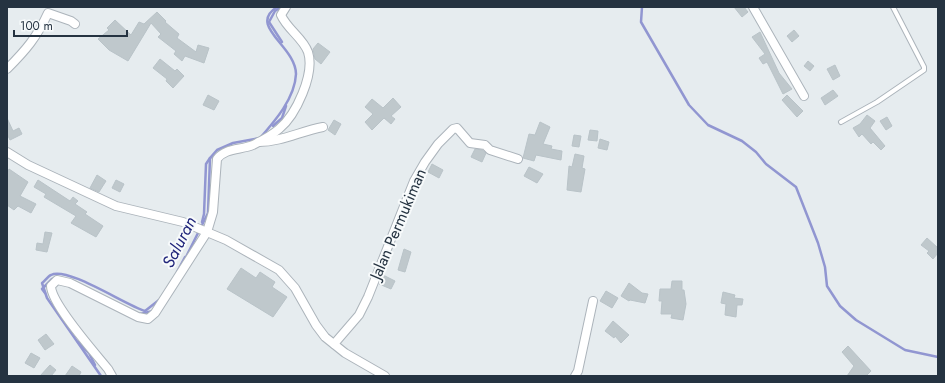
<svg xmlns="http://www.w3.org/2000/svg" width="945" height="383" font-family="Jost,sans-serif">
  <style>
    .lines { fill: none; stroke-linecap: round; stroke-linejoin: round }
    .stream { stroke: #9196d1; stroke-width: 2.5 }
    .building { fill: #bfc8cc; stroke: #b9c3c8 }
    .lane-casing { stroke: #acb4bb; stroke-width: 6 }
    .street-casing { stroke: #acb4bb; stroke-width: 10 }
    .lane { stroke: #fff; stroke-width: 4 }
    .street { stroke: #fff; stroke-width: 8 }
    .labels { text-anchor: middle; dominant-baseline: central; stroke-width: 4; stroke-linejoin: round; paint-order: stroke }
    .street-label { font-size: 16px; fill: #253341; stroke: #f7fafb }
    .water-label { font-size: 17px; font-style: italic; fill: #21267b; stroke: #f7fafb }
  </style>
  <rect width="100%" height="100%" fill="#e6ecef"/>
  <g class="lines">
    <g class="stream">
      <polyline points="281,7 275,11 269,22 282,42"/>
      <polyline points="642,7 641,22 689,105 708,125 742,141 756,152 766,164 796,187 818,243 825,267 827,286 840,306 856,320 905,350 938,357"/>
      <polyline points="273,126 282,118 286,106"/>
      <polyline points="202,222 204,214 206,164 210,158 218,154"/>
      <path d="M185 259 208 213 210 158 217 150 233 143 260 138C275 121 295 98 296 74 296 46 247 26 277 7"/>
      <polyline points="177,272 185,257"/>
      <polyline points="45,293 42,289 52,279 56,278"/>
      <polyline points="140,314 153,311"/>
      <polyline points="78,342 89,353 95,365"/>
      <path d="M101 376 47 298 42 283C45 281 48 276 51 275 67 266 125 305 145 311L159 300"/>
    </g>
  </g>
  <g class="building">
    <polygon points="734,7 744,7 748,12 742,17"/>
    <polygon points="157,12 166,21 165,22 179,34 177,38 196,52 198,45 209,48 204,63 185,56 182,61 174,54 176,51 158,37 161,34 151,23 128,61 109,50 98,39 109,30 107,28 115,20 131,35 139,22 144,24"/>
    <polygon points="794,30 799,36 792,42 787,36"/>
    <polygon points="760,32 779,73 792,89 783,94 767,62 763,64 759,58 765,54 752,37"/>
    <polygon points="318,43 330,52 321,64 315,59 313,49"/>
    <polygon points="160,59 175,71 177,69 184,76 173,88 166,81 167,79 153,68"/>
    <polygon points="808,61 814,66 810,71 804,66"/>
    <polygon points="835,65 840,76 833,80 827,69"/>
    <polygon points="833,90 838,96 825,105 821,98"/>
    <polygon points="208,95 219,101 214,110 203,105"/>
    <polygon points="787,95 803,111 797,117 782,100"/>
    <polygon points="393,98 401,107 391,116 395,119 391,124 384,118 372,130 365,122 373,114 365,107 372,99 383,108"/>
    <polygon points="867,115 875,121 870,128 885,146 881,150 873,142 871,144 862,134 859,137 853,128 860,124"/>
    <polygon points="887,117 892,126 886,130 880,121"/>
    <polygon points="7,118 13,131 19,128 22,134 10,140 7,134"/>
    <polygon points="334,120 341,124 335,135 328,130"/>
    <polygon points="540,122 550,127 543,144 552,146 551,149 562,151 561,160 536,155 534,161 523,158 529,134 535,135"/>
    <polygon points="590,130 598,131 597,141 588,140"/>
    <polygon points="574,135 581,136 579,147 572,146"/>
    <polygon points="600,139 609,142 607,150 598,148"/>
    <polygon points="475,149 482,150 486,153 482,162 471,157"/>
    <polygon points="575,154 584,156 582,168 585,169 581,192 567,190 569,166 572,167"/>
    <polygon points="432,164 443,170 439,178 428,172"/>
    <polygon points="529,167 543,174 537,183 524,176"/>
    <polygon points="9,169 28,182 20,196 36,204 31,213 18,206 14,210 7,205 7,173"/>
    <polygon points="97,175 106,181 99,192 90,188"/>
    <polygon points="38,180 70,201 73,197 78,201 75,204 87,212 85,214 103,226 96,237 71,223 76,216 44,197 46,194 34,187"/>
    <polygon points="116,180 124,184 120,192 112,188"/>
    <polygon points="45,232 52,233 47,252 36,250 37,243 43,244"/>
    <polygon points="927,238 938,248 938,253 933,259 927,253 929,251 921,245"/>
    <polygon points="404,249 411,252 405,272 398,270"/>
    <polygon points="241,268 256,278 260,272 275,282 272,287 287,297 273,317 227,289"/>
    <polygon points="383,275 395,281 391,289 379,284"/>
    <polygon points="672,281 682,281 682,290 684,290 686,304 683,320 671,318 672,314 661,314 662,301 659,301 660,289 671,289"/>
    <polygon points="629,283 642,293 648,294 645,303 630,300 629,301 621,296"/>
    <polygon points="606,291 618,298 612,308 600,301"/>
    <polygon points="723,292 735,295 734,298 743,299 742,305 737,305 736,317 725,315 726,304 721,303"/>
    <polygon points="613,321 629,335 621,343 615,336 614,338 605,331"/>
    <polygon points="46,334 54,344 45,350 38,340"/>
    <polygon points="848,346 871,371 866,376 847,376 854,366 842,352"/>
    <polygon points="31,353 40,358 34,368 25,363"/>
    <polygon points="50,365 56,370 51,376 40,376"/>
    <polygon points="72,366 81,372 79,376 65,376"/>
  </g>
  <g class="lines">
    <g class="lane-casing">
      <polyline id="lane" points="841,122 877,102 924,70 924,67 893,7"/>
    </g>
    <g class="street-casing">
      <g id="street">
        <polyline points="753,7 804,96"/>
        <path d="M7 69C26 50 37 37 48 13L71 21 75 24"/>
        <path d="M259 142C281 142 301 131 323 127"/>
        <polyline points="7,152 28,165 116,206 183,222 226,240 279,270 295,288 316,325 325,337 345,353 385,376"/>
        <polyline points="334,344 359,315 368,297 414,181 425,162 438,144 453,129 457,128 470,143 485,145 490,150 518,159"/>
        <path d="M112 376 108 369C96 354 51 304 51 286L57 280 70 283 138 317 148 319 155 313 207 232 213 212 217 159C225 148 241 150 253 145 261 141 272 135 279 129 296 115 315 74 308 52 303 38 287 29 281 15L286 7"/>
        <polyline points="575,376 578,371 593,301"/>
      </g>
    </g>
    <use href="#lane" class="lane"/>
    <use href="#street" class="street"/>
  </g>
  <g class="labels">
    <g class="street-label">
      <text transform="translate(398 224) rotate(-67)">Jalan Permukiman</text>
    </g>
    <g class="water-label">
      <text transform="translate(179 242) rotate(-63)">Saluran</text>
    </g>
  </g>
  <rect width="945" height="383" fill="none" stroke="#253341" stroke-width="16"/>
  <path d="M14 30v6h113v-6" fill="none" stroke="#253341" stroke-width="2"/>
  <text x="20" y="30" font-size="12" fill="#253341" stroke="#f7fafb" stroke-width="3" paint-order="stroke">100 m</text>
</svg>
